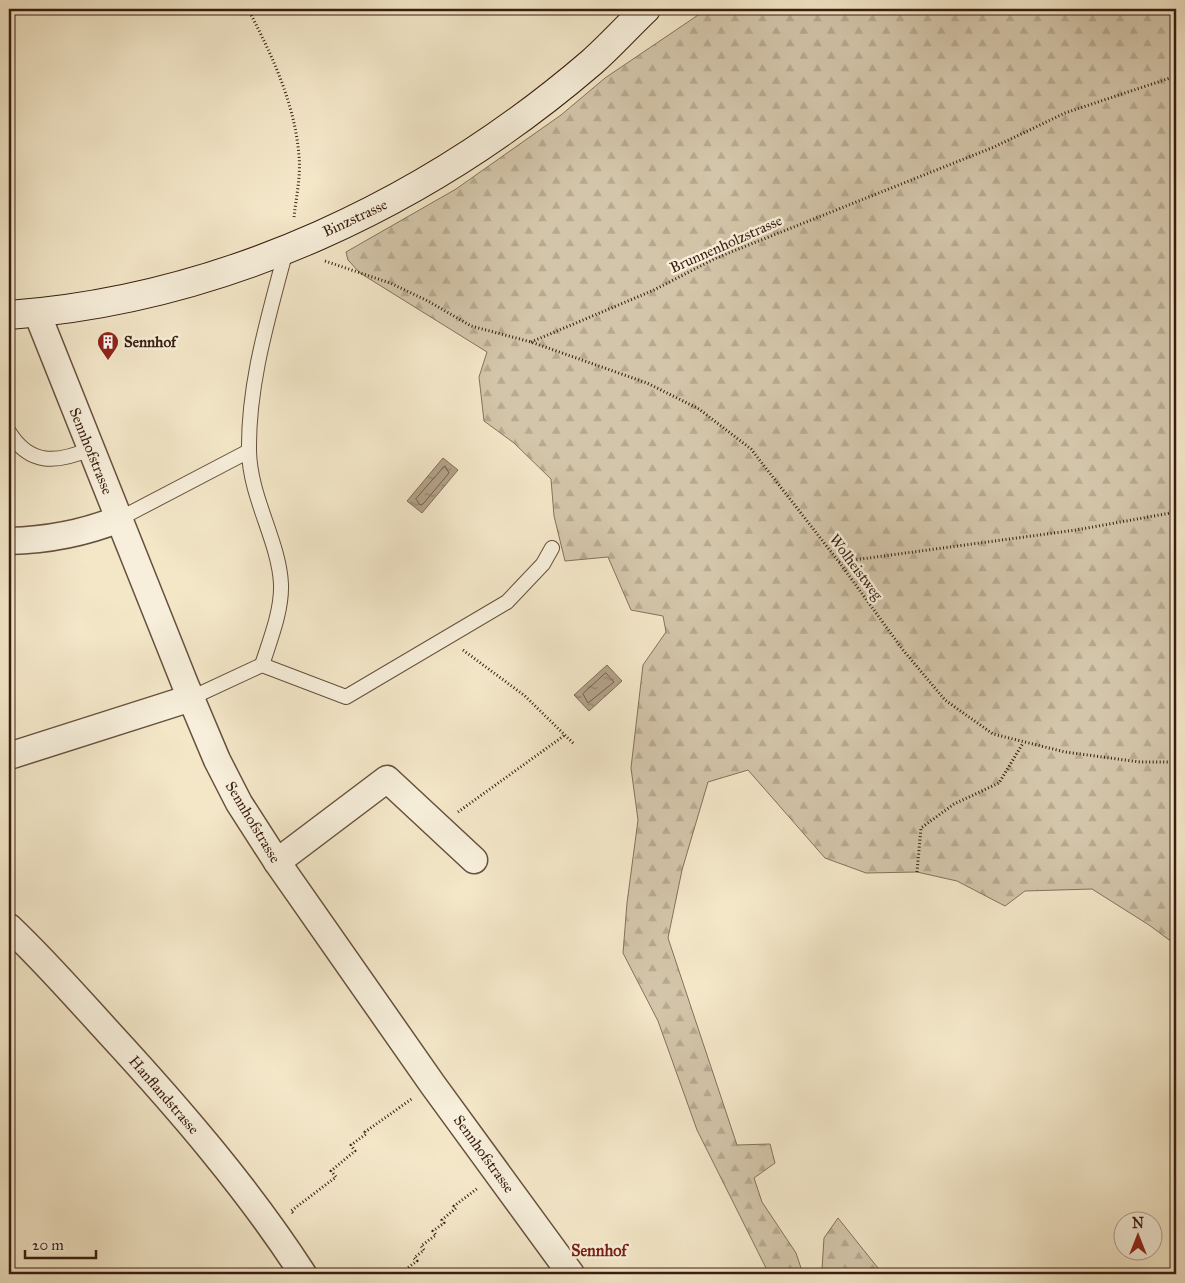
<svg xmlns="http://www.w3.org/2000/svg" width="1185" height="1283" font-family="'IM FELL Great Primer',serif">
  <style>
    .forest { fill: url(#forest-firs); stroke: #86715c }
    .water { fill: url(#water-ripples); stroke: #826d58 }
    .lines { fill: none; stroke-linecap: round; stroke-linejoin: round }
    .shore { stroke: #76604c; stroke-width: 1 }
    .service-casing { stroke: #67503d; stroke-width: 16 }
    .minor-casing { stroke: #67503d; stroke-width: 29 }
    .secondary-casing { stroke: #381d0f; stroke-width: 30 }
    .path { stroke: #381d0f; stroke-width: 3; stroke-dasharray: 1 2.5; stroke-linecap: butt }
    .service { stroke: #f7efdb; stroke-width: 14 }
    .minor { stroke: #f7efdb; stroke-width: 26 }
    .secondary { stroke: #f7efdb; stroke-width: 28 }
    .labels { text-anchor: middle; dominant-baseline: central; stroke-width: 5; stroke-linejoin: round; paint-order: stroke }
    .street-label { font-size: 15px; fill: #381d0f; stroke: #f7efdb }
    .poi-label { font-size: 15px; font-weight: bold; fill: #381d0f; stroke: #f7efdb; text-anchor: start }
    .neighbourhood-label { font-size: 16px; font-weight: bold; fill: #7a1f14; stroke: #f7efdb }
  </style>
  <defs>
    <pattern id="forest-firs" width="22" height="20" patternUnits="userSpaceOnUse" patternTransform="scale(1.25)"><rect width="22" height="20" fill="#d3c5a9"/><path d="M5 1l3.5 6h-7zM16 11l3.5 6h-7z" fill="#b6a990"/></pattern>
    <pattern id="water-ripples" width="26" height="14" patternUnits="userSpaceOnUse" patternTransform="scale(1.25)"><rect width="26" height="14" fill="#b3a289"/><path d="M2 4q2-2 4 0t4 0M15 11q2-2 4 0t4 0" fill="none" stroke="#93836e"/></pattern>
  </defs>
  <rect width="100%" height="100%" fill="#f3e7c8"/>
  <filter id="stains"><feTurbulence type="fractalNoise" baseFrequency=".004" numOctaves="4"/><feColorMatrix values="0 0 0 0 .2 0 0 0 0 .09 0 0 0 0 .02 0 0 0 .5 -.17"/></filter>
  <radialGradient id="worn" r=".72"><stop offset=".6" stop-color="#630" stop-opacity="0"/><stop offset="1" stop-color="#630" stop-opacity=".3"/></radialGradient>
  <g class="forest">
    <polygon points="707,9 1176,9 1176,945 1149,925 1092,889 1025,891 1005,906 957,881 917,872 866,873 825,858 748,770 708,782 682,870 668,938 737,1145 770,1144 775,1163 754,1178 762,1202 796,1253 803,1274 769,1274 697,1130 658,1021 623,953 627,903 638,820 631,768 643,665 666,632 663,616 631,610 608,557 565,561 554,516 551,479 514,443 484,421 479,377 487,352 360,273 348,260 346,252 456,189 561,115 605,78"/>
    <polygon points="838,1218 882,1273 885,1274 824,1274 822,1269 824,1238"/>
  </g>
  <g class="water">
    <polygon points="443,458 458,470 422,513 407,501"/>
    <polygon points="607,665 622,681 589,711 574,695"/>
  </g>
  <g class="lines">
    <g class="shore">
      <polygon points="445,466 449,473 423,504 420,505 416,499"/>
      <polygon points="606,673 614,682 588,703 583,694"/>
    </g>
    <g class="service-casing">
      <g id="service">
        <path d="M9 432C30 466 57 463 90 449"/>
        <polyline points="119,519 249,451"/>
        <path d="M262 665C270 640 282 611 281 584 279 541 250 498 249 451 248 382 269 316 286 250"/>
        <polyline points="191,698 262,665 346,697 507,602 543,564 552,548"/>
      </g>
    </g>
    <g class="minor-casing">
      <g id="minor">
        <polyline points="37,313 185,684 217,760 239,803 277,862 433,1085 571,1274"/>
        <path d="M9 541C48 540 82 534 119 519"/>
        <polyline points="9,756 191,698"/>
        <polyline points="277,862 387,779 474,860"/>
        <path d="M9 927C45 961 77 998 111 1035 180 1110 248 1189 303 1274"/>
      </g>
    </g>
    <g class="secondary-casing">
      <path id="secondary" d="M9 315C225 299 429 202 592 62 611 45 628 26 646 9"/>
    </g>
    <g class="path">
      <path d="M248 9C272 55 295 104 299 156 301 176 296 198 294 217"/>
      <polyline points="325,261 390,283 428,301 471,326 531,342 647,383 699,409 751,449 839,562 903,650 945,700 993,734 1065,752 1140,762 1176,762"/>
      <polyline points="531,342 654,290 716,258 994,147 1065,113 1176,76"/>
      <polyline points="839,562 1076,530 1176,512"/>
      <polyline points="463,650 525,696 574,744"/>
      <polyline points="458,812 565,735"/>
      <polyline points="917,872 921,828 954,804 999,783 1023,743"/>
      <polyline points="293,1213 291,1211 336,1177 331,1171 355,1151 351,1145 366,1134 365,1132 413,1098"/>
      <polyline points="404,1274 402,1272 417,1261 414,1258 424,1250 421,1246 436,1235 433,1231 444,1223 442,1220 456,1208 454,1206 478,1188"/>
    </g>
    <use href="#service" class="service"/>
    <use href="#minor" class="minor"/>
    <use href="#secondary" class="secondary"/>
  </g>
  <defs>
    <g id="building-pin" transform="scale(1.125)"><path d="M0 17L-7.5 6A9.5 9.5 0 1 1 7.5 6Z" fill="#8f2418" stroke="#f7efdb"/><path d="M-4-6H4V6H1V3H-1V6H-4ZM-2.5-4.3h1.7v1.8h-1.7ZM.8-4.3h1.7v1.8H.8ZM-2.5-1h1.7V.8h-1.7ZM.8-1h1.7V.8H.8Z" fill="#fff"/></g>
  </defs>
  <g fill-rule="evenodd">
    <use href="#building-pin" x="108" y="342"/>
  </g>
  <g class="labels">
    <g class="street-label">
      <text transform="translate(355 218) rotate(-25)">Binzstrasse</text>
      <text transform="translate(726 244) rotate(-24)">Brunnenholzstrasse</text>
      <text transform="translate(91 451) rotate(68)">Sennhofstrasse</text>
      <text transform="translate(856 567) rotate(53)">Wolheistweg</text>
      <text transform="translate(253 822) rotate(59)">Sennhofstrasse</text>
      <text transform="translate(164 1095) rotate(49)">Hanflandstrasse</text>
      <text transform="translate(484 1154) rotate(54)">Sennhofstrasse</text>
    </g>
    <g class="poi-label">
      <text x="124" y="342">Sennhof</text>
    </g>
    <g class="neighbourhood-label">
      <text x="599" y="1250">Sennhof</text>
    </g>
  </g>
  <rect width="1185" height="1283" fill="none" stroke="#f3e7c8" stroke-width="30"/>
  <rect x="10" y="10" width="1165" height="1263" fill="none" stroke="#381d0f" stroke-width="2.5"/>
  <rect x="15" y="15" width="1155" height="1253" fill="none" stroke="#381d0f"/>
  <g transform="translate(1138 1236)"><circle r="24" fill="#f7efdb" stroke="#ab9b89"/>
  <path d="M0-4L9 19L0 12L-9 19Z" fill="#8f2418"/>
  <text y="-8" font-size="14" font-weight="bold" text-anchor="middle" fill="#381d0f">N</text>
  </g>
  <path d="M25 1250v8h71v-8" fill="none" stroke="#381d0f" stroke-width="2.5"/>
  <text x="32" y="1250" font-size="15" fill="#381d0f" stroke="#f7efdb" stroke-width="4" paint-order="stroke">20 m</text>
  <rect width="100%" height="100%" filter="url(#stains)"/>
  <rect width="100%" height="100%" fill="url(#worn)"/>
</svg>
